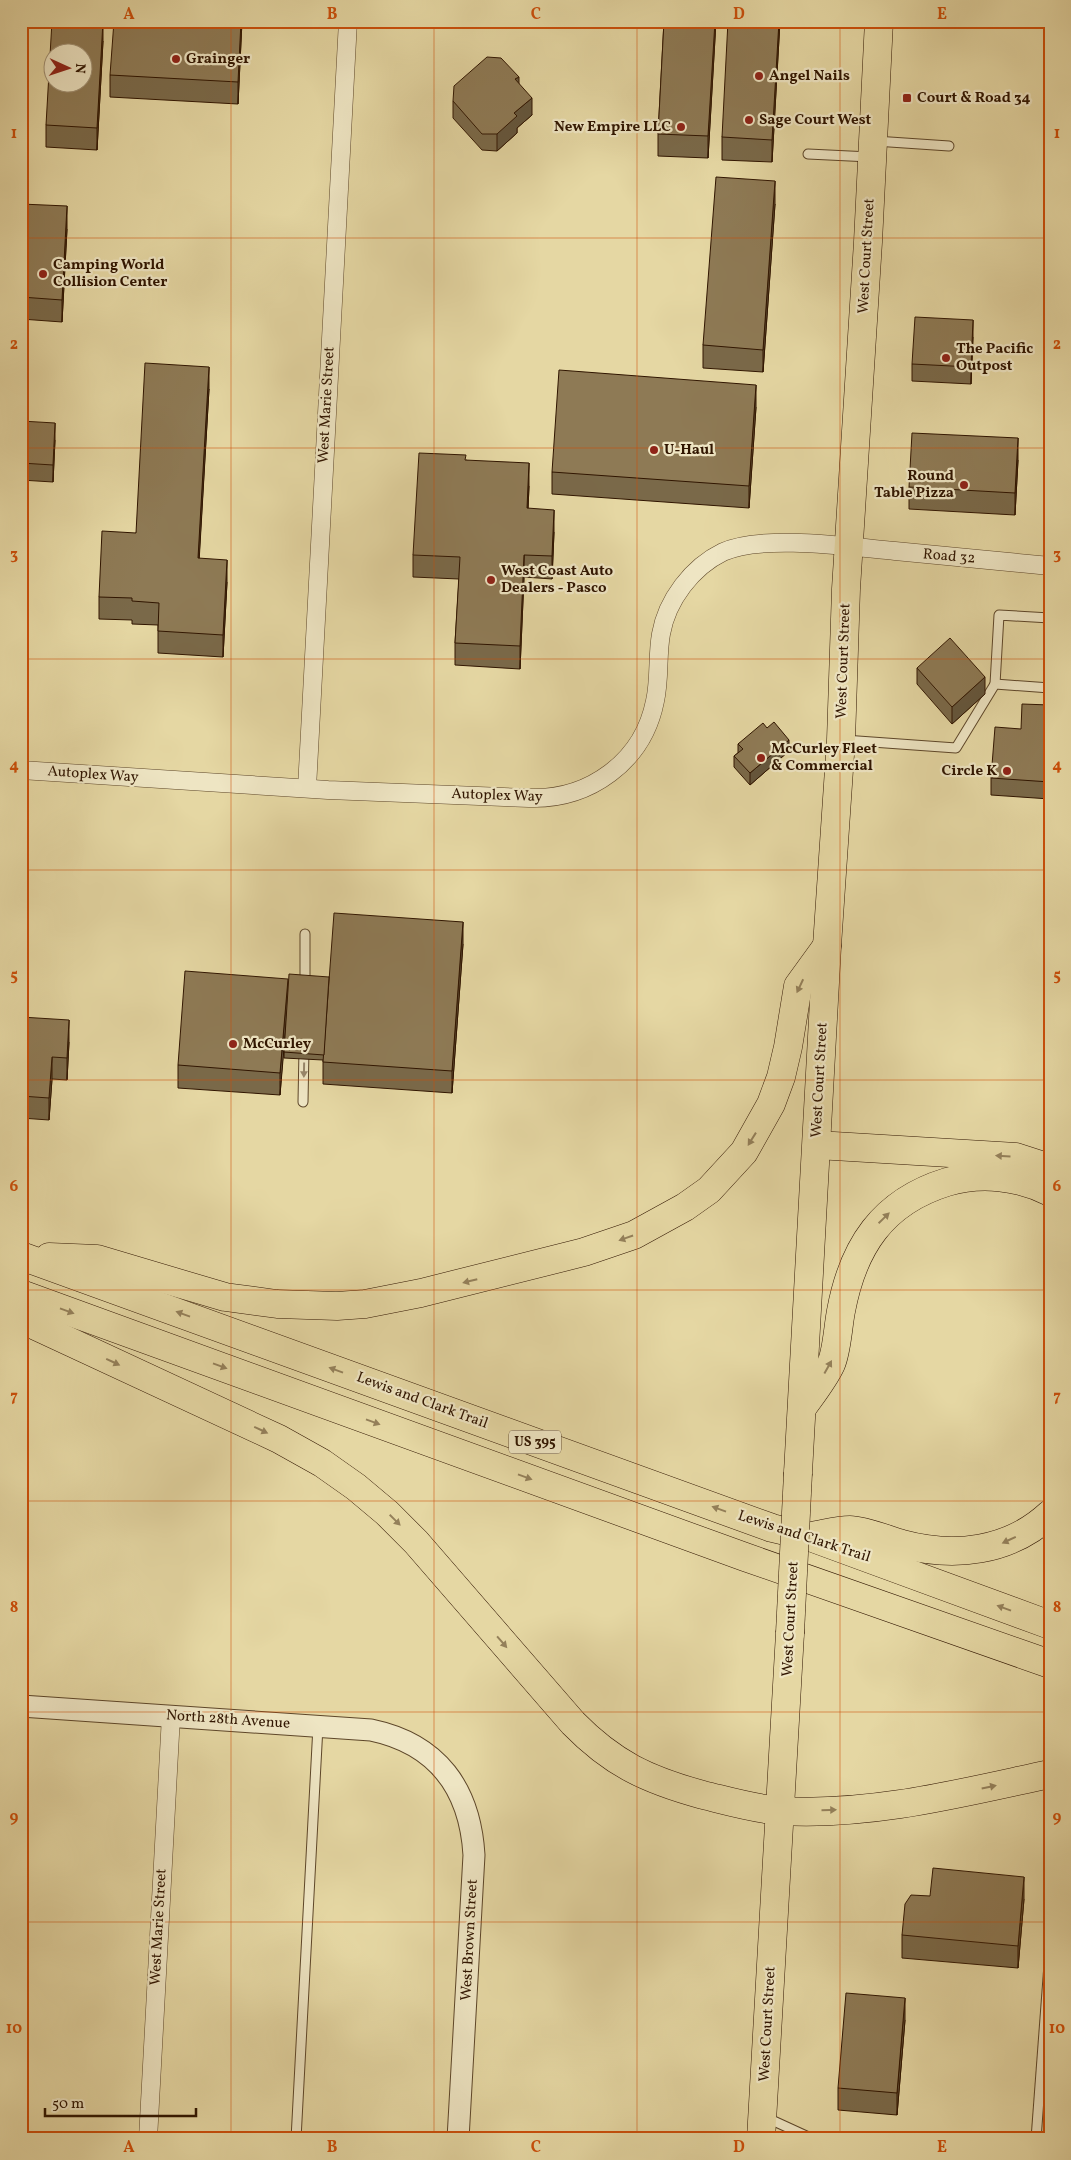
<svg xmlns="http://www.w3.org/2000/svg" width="1071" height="2160" font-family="Vollkorn,serif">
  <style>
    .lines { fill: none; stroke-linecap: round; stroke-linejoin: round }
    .service-casing { stroke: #5d4629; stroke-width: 11 }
    .minor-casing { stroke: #5d4629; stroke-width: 19 }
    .tertiary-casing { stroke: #5d4629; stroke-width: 23 }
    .primary-casing { stroke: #301500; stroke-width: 29 }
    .motorway-casing { stroke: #301500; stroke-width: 29 }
    .service { stroke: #eee5c3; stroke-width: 9 }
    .minor { stroke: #eee5c3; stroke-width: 18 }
    .tertiary { stroke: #eee5c3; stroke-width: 21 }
    .primary { stroke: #e5d7a3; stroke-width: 28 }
    .motorway { stroke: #e5d7a3; stroke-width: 28 }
    .primary-bridge-casing { stroke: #301500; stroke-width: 29; stroke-linecap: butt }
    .primary-bridge { stroke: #e5d7a3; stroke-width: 28 }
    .wall { fill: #7a6949; stroke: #301500 }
    .shaded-wall { fill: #63553c; stroke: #301500 }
    .building { fill: #8e7a55; stroke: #301500; fill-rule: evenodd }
    .oneway { fill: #94805a }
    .oneway2 { fill: #98876b }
    .grid { fill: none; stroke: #cc4f0a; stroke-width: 1; stroke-opacity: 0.55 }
    .poi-dot { fill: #8f2418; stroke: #eee5c3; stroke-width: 2 }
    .labels { text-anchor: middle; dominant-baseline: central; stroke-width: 4.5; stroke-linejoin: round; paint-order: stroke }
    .shield { fill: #eee5c3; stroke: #69533a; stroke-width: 1 }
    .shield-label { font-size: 14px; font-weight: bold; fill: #301500 }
    .poi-label { font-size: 15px; font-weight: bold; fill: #301500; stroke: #eee5c3; text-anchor: start }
    .street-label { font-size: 15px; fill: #301500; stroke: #eee5c3 }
    .neatline { fill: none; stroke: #cc4f0a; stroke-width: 2 }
    .grid-label { font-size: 16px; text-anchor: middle; font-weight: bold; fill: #cc4f0a }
  </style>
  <rect width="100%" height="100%" fill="#e5d7a3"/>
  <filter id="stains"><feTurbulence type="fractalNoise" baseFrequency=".004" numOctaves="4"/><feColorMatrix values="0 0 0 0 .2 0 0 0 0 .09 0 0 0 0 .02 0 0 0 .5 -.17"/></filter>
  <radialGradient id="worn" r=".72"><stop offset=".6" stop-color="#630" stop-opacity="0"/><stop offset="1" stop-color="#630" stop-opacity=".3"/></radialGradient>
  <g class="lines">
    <g class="service-casing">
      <g id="service">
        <polyline points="875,141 949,146"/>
        <polyline points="808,154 870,157"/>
        <polyline points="995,684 999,615 1050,618"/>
        <polyline points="844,740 956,748 995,684 1050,688"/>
        <polyline points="305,986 305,934"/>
        <polyline points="303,1102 304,1049"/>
        <polyline points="765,2117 813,2139"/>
        <polyline points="296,2139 318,1726"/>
        <polyline points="1036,2139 1050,1951"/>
      </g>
    </g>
    <g class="minor-casing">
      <g id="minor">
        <path d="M21 770 328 790 529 798C589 800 643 762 655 701 660 679 657 656 661 634 667 600 692 567 723 552 762 534 851 547 895 551 947 556 998 561 1050 566"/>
        <polyline points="307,788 348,21"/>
        <polyline points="148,2139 171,1716"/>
      </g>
    </g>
    <g class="tertiary-casing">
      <path id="tertiary" d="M21 1706 371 1730C438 1744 470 1789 474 1855L458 2139"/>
    </g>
    <g class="primary-casing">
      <g id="primary">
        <polyline points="798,1473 827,946 841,740 846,589 868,242 879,21"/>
        <polyline points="761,2139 790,1633"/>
      </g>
    </g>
    <g class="motorway-casing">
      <g id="motorway">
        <polyline points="817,1145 1016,1157 1050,1168"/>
        <polyline points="21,1256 772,1528 810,1537 1050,1625"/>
        <polyline points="49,1257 97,1259 225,1297 277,1304 337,1306 365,1304 421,1293 584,1252 634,1235 685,1207 709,1190 744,1152 771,1104 781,1077 788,1047 798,986 827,946"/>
        <polyline points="21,1294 745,1557 1050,1664"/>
        <path d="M21 1319 279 1439 322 1463 356 1487 387 1513 416 1542 573 1723C613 1764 648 1780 703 1795 728 1801 755 1809 781 1811 873 1816 961 1793 1050 1774"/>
        <path d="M802 1408C812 1394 824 1379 831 1364 837 1351 838 1326 841 1311 853 1247 882 1202 947 1182 981 1172 1018 1176 1050 1192"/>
        <path d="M812 1536C824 1534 837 1530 850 1530 864 1530 888 1540 902 1544 954 1558 1009 1552 1050 1514"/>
      </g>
    </g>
    <use href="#service" class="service"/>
    <use href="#minor" class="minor"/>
    <use href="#tertiary" class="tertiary"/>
    <use href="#primary" class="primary"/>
    <use href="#motorway" class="motorway"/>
    <g class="primary-bridge-casing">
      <polyline id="primary-bridge" points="790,1633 798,1473"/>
    </g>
    <use href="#primary-bridge" class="primary-bridge"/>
  </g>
  <g class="wall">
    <polygon points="242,21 238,104 110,97 110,75"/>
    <polygon points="664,21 716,21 708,158 658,156 658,134"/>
    <polygon points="780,21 772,162 722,160 722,137"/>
    <polygon points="103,41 97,150 46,147 46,125"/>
    <polygon points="519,84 532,115 517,128 517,133 497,151 482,150 453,118 453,101"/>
    <polygon points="21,204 67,229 62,322 21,319"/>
    <polygon points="775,204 763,372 703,368 703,345"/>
    <polygon points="973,337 971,384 912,381 912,364"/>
    <polygon points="209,389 199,558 227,582 223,657 158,653 158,625 132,624 132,620 99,619 99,597 136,533"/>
    <polygon points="756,407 749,508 552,494 552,472"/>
    <polygon points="21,421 55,440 53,482 21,480"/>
    <polygon points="466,460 529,486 528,509 554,532 552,579 524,577 520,669 455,665 455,643 459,579 413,577 413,555"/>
    <polygon points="1018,460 1015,515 909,509 909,487"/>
    <polygon points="917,668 985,694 952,724 917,684"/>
    <polygon points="1050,705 1050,799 991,795 991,778 1021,729"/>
    <polygon points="767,728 789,751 750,785 734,767 734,756 738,753 738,744"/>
    <polygon points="463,944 452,1093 323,1084 323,1060 284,1058 285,1028 280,1095 178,1088 178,1065 288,996 329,977"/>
    <polygon points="21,1017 69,1042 67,1080 52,1079 49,1120 21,1118"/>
    <polygon points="930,1896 1024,1899 1018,1968 902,1958 902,1935"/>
    <polygon points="905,2020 897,2115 838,2110 838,2088"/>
  </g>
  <g class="shaded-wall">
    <polygon points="103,21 103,41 97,150 97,128"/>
    <polygon points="241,21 242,21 238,104 238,82"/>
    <polygon points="715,21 716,21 708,158 708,136"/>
    <polygon points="779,21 780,21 772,162 772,140"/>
    <polygon points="519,77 519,94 515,79"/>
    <polygon points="532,98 532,115 517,128 517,133 497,151 497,134 514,113"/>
    <polygon points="775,181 775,204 763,372 763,350"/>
    <polygon points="67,206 67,229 62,322 62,300"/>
    <polygon points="973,320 973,337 971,384 971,367"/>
    <polygon points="209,367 209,389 198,580 198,558"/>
    <polygon points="756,385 756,407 749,508 749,486"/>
    <polygon points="55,423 55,440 53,482 53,465"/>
    <polygon points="1018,438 1018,460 1015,515 1015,493"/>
    <polygon points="529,463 529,486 527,531 527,508"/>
    <polygon points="554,510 554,532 552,579 552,556"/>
    <polygon points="524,555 524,577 520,669 520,646"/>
    <polygon points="227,560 227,582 223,657 223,635"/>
    <polygon points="985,677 985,694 952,724 952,707"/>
    <polygon points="789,740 789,751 750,785 750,773"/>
    <polygon points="463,922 463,944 452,1093 452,1071"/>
    <polygon points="288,979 288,1001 280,1095 280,1073"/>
    <polygon points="69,1020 69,1042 67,1080 67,1058"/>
    <polygon points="52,1057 52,1079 49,1120 49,1098"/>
    <polygon points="1024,1877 1024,1899 1018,1968 1018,1946"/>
    <polygon points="905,1998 905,2020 897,2115 897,2093"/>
  </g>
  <g class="building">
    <path d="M52 21H103L97 128 46 125ZM52 52H82V82H52Z"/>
    <polygon points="114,21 241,21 238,82 110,75"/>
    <polygon points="664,21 715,21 708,136 658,134"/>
    <polygon points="728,21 779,21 772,140 722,137"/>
    <polygon points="487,57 501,58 519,77 515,79 532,98 514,113 517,116 497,134 482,134 453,101 454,86"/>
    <polygon points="716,177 775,181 763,350 703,345"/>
    <polygon points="21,204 67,206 62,300 21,297"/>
    <polygon points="915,317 973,320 971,367 912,364"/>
    <polygon points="145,363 209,367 198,558 227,560 223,635 158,631 159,603 132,601 132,598 99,597 102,531 136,533"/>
    <polygon points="559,370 756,385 749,486 552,472"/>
    <polygon points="21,421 55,423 53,465 21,463"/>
    <polygon points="912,433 1018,438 1015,493 909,487"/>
    <polygon points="419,453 466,455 465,460 529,463 527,508 554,510 552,556 524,555 520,646 455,643 460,557 413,555"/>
    <polygon points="950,638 985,677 952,707 917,668"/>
    <polygon points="1022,704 1050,705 1050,782 991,778 995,727 1021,729"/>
    <polygon points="774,722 789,740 750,773 734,756 743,749 738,744 763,723 767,728"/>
    <polygon points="334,913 463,922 452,1071 323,1062"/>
    <polygon points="185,971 288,979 280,1073 178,1065"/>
    <polygon points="289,974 329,977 324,1055 284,1052"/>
    <polygon points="21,1017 69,1020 67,1058 52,1057 49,1098 21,1096"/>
    <polygon points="933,1868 1024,1877 1018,1946 902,1935 905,1904 911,1895 930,1896"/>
    <polygon points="846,1993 905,1998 897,2093 838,2088"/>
    <polygon points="616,2134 667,2137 667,2139 616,2139"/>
  </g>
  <defs><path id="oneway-solid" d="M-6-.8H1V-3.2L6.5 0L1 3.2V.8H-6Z" transform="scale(1.25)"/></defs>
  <g class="oneway">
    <use href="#oneway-solid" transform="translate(800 986) rotate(115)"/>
    <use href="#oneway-solid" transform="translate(752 1139) rotate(122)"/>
    <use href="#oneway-solid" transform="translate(1003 1156) rotate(-177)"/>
    <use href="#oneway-solid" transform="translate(884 1218) rotate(-44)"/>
    <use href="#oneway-solid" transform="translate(626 1238) rotate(161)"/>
    <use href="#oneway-solid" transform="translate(470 1281) rotate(166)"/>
    <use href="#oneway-solid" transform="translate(67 1311) rotate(20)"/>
    <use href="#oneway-solid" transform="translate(183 1314) rotate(-160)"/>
    <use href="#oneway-solid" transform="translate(113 1362) rotate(25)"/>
    <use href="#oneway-solid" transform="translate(220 1366) rotate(20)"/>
    <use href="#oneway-solid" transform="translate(828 1367) rotate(-61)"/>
    <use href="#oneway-solid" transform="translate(336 1370) rotate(-160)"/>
    <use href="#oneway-solid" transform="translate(373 1422) rotate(20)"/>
    <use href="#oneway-solid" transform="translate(261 1430) rotate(25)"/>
    <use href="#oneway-solid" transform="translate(525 1477) rotate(20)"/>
    <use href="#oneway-solid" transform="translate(719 1509) rotate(-160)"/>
    <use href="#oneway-solid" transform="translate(395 1520) rotate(45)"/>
    <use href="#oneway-solid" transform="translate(1009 1540) rotate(155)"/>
    <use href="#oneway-solid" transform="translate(1004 1608) rotate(-160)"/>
    <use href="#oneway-solid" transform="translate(502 1642) rotate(49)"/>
    <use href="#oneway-solid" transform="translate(989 1787) rotate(-12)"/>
    <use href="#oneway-solid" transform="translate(829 1810) rotate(-1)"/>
  </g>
  <use class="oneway2" href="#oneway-solid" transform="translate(304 1070) rotate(91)"/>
  <path class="grid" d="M231 21V2139M434 21V2139M637 21V2139M840 21V2139M21 238H1050M21 448H1050M21 659H1050M21 870H1050M21 1080H1050M21 1290H1050M21 1501H1050M21 1712H1050M21 1922H1050"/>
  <g class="poi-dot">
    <circle cx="176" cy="59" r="5"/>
    <circle cx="759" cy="76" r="5"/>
    <rect x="902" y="93" width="10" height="10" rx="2.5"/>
    <circle cx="749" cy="120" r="5"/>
    <circle cx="681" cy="127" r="5"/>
    <circle cx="43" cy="274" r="5"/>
    <circle cx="946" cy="358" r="5"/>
    <circle cx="654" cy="450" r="5"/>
    <circle cx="964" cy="485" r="5"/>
    <circle cx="491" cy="580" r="5"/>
    <circle cx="761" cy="758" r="5"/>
    <circle cx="1007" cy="771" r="5"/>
    <circle cx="233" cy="1044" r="5"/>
  </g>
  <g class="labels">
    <rect class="shield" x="509" y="1430.5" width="52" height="23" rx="4"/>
    <g class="shield-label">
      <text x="535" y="1442">US 395</text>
    </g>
    <g class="poi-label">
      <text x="186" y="59">Grainger</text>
      <text x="769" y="76">Angel Nails</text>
      <text x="917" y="98">Court &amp; Road 34</text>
      <text x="759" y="120">Sage Court West</text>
      <text x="671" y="127" text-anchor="end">New Empire LLC</text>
      <text x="53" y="265">Camping World<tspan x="53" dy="17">Collision Center</tspan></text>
      <text x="956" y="349">The Pacific<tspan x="956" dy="17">Outpost</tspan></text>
      <text x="664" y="450">U-Haul</text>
      <text x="954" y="476" text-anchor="end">Round<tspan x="954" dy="17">Table Pizza</tspan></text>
      <text x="501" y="571">West Coast Auto<tspan x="501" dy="17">Dealers - Pasco</tspan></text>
      <text x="771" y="749">McCurley Fleet<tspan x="771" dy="17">&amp; Commercial</tspan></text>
      <text x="997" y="771" text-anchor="end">Circle K</text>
      <text x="243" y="1044">McCurley</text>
    </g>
    <g class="street-label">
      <text transform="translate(867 256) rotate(-87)">West Court Street</text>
      <text transform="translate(327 405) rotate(-87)">West Marie Street</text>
      <text transform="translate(949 557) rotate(5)">Road 32</text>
      <text transform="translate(844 661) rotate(-88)">West Court Street</text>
      <text transform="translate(93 775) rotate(4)">Autoplex Way</text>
      <text transform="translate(497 796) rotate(2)">Autoplex Way</text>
      <text transform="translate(820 1080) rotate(-87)">West Court Street</text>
      <text transform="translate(422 1401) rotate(20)">Lewis and Clark Trail</text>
      <text transform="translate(804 1537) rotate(18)">Lewis and Clark Trail</text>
      <text transform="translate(791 1619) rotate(-87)">West Court Street</text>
      <text transform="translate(228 1720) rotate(4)">North 28th Avenue</text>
      <text transform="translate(159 1927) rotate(-87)">West Marie Street</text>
      <text transform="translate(470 1940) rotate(-87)">West Brown Street</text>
      <text transform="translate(768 2024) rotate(-87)">West Court Street</text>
    </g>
  </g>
  <rect width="1071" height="2160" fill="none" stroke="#e5d7a3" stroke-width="55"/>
  <g transform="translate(68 68) rotate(93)"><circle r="24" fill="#eee5c3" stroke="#a29275"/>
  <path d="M0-4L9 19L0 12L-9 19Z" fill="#8f2418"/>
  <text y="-8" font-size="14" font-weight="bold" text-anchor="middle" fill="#301500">N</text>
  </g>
  <path d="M45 2108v8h151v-8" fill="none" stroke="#301500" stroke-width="2.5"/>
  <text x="52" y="2108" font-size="15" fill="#301500" stroke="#eee5c3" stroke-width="4" paint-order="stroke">50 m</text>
  <rect x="28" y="28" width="1016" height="2104" class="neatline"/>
  <g class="grid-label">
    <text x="129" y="19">A</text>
    <text x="332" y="19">B</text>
    <text x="536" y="19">C</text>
    <text x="739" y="19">D</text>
    <text x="942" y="19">E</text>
    <text x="14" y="138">1</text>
    <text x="1057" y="138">1</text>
    <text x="14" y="349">2</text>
    <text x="1057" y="349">2</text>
    <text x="14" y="559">3</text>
    <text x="1057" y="559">3</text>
    <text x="14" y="770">4</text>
    <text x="1057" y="770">4</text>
    <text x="14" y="980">5</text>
    <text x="1057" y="980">5</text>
    <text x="14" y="1191">6</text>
    <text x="1057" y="1191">6</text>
    <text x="14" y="1401">7</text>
    <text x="1057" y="1401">7</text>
    <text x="14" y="1612">8</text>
    <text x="1057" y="1612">8</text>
    <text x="14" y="1822">9</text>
    <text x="1057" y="1822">9</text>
    <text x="14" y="2033">10</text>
    <text x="1057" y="2033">10</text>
    <text x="129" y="2152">A</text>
    <text x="332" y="2152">B</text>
    <text x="536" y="2152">C</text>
    <text x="739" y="2152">D</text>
    <text x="942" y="2152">E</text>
  </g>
  <rect width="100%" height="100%" filter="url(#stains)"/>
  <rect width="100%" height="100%" fill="url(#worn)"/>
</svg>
